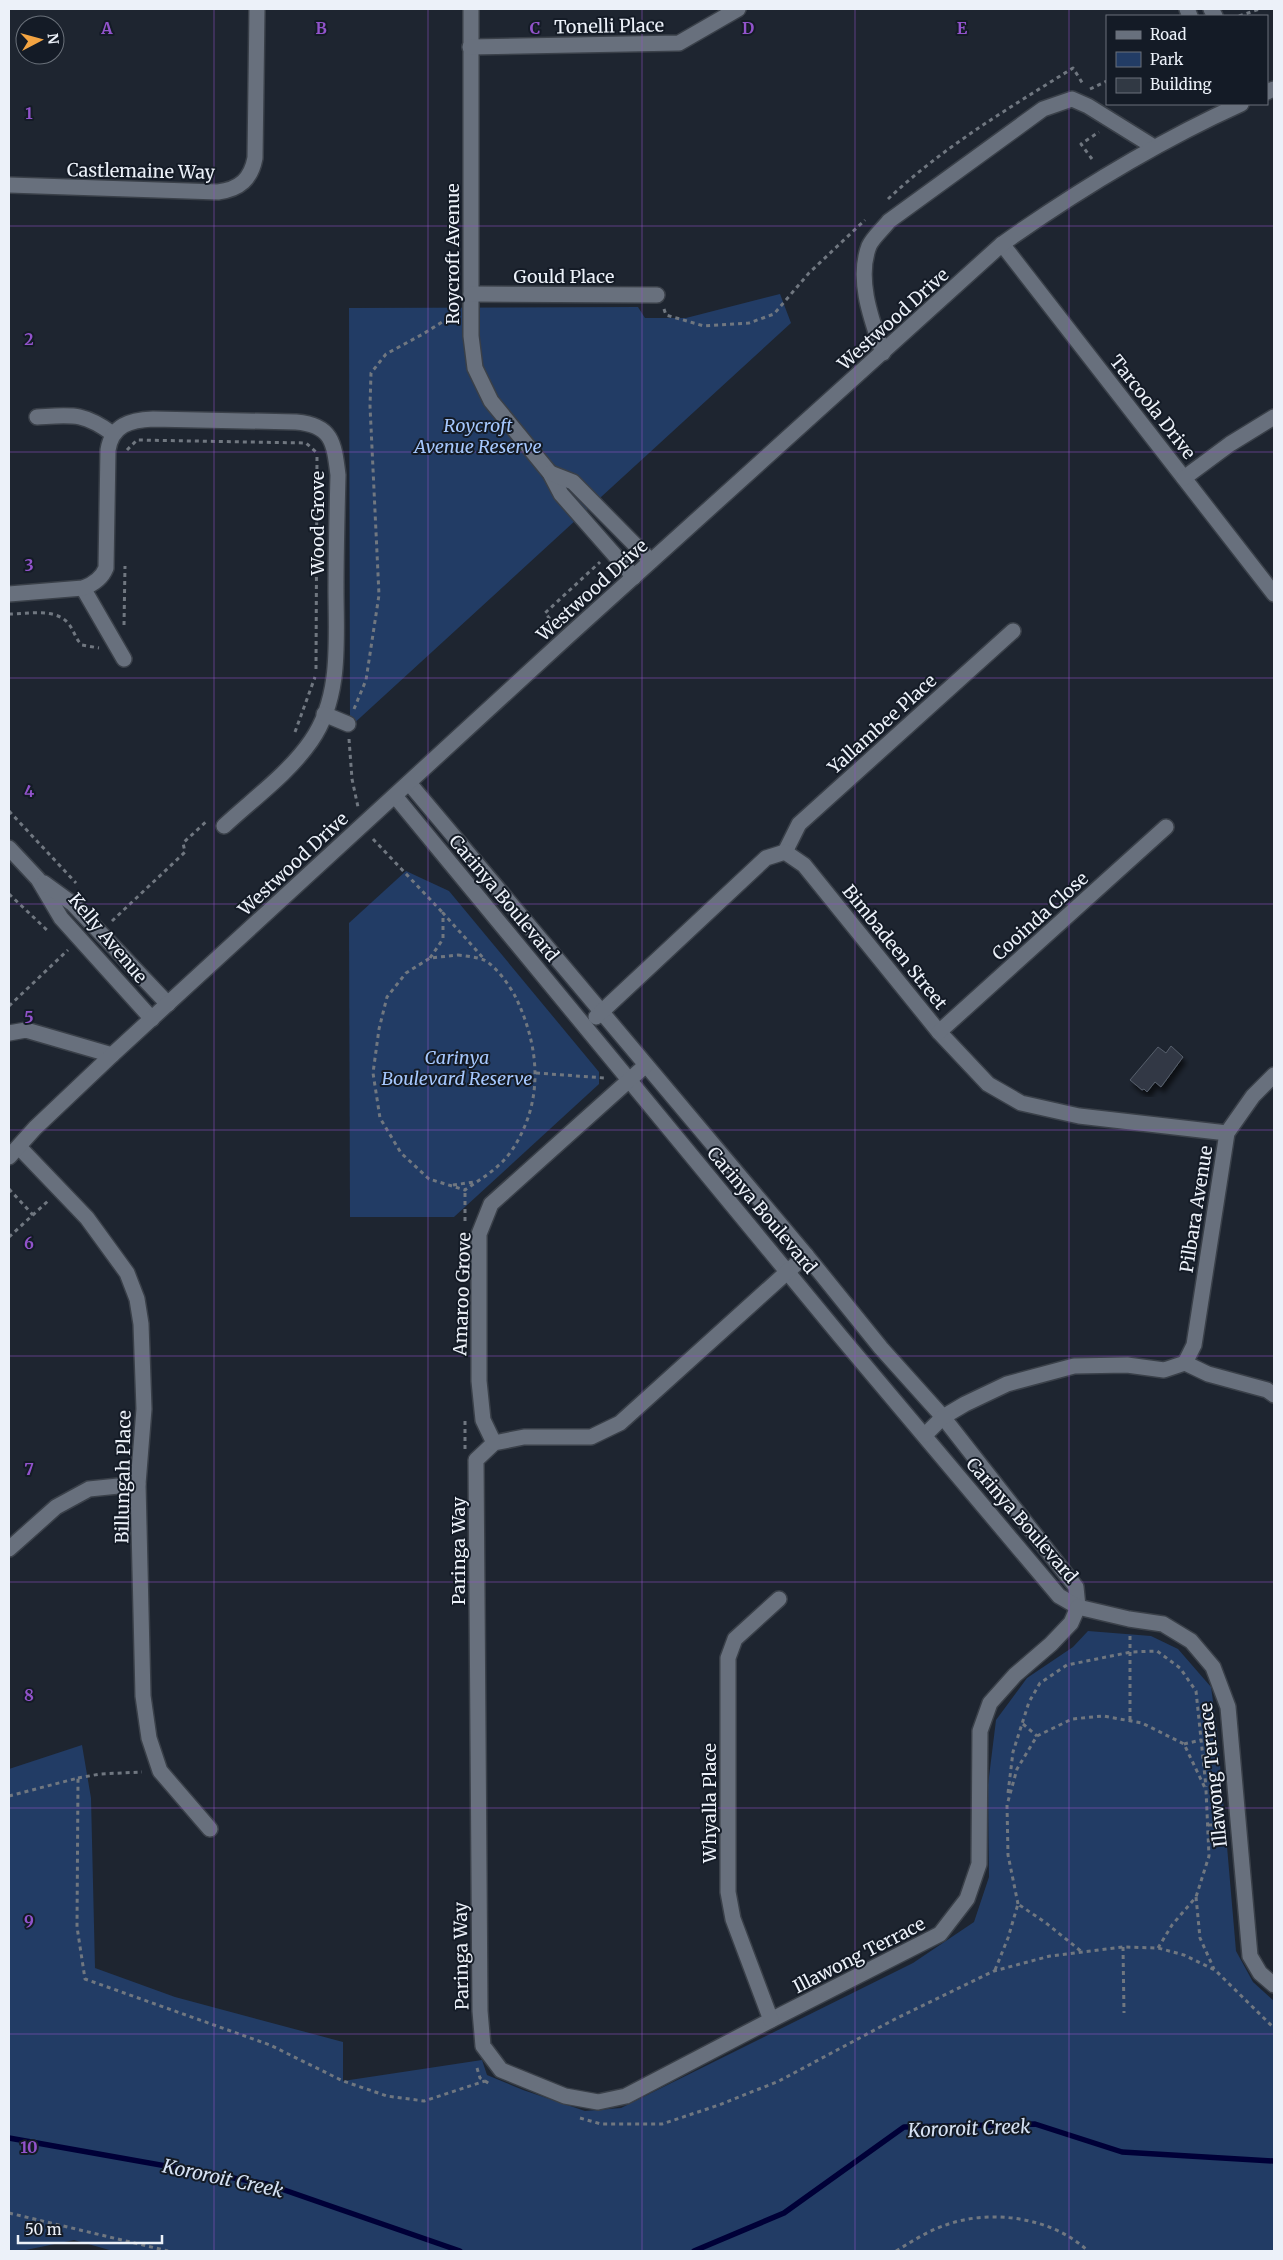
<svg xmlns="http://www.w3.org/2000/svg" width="1283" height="2260" font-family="Merriweather,serif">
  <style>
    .green { fill: #223c65 }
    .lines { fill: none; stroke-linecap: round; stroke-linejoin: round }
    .stream { stroke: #000037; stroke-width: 5.5 }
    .building { fill: #313944; stroke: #575f6c; filter: url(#shadow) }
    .minor-casing { stroke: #3a4049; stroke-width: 18 }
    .path { stroke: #707780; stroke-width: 3; stroke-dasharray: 4 4; stroke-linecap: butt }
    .minor { stroke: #68707d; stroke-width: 15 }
    .grid { fill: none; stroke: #9253cb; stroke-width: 1; stroke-opacity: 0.55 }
    .labels { text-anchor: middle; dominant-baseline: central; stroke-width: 4; stroke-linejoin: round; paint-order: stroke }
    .street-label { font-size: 18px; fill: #ecf1f9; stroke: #141b26 }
    .park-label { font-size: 18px; font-style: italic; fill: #a6c8fe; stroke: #141b26 }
    .water-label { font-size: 19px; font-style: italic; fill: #d6e2f4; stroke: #141b26 }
    .grid-label { font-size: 16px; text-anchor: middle; font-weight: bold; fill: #9253cb; stroke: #141b26; stroke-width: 4; stroke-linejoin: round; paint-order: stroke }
  </style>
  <defs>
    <filter id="shadow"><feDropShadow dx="3" dy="5.5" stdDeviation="2.5" flood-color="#0009"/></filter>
  </defs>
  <rect width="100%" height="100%" fill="#1e2530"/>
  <g class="green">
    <polygon points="780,294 791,323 350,727 349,308 638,307 645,318 686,318"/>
    <polygon points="406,871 449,891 599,1072 599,1084 454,1217 350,1217 349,923"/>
    <polygon points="1088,1631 1151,1636 1178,1649 1211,1687 1217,1730 1236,1951 1253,1982 1274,2001 1274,2251 113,2251 74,2240 21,2251 9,2251 9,1769 82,1745 91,1798 95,1968 175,1997 343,2042 343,2081 482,2060 487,2075 523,2090 585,2111 621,2108 913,1963 974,1922 989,1877 988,1785 996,1720 1027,1678 1073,1647"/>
  </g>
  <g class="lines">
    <g class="stream">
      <polyline points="9,2138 267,2184 460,2251"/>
      <polyline points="694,2251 784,2213 904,2127 1035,2124 1122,2152 1274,2161"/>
    </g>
  </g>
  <polygon class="building" points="1171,1046 1183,1057 1161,1087 1155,1082 1147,1092 1144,1089 1142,1090 1130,1080 1158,1047 1166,1053"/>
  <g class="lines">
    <g class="minor-casing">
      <g id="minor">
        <polyline points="471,9 471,336 475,368 491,401 550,473 561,494 634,577"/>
        <polyline points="1187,9 1190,16"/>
        <polyline points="1211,9 1215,16"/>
        <polyline points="470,47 679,43 738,9"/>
        <polyline points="1267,92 1274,89"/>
        <path d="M9 185 218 192C240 189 251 179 255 158L257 9"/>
        <polyline points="1002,244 1274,594"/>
        <polyline points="471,294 657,295"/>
        <path d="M883 353C872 321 856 280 869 246 873 237 883 229 889 221L1043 109 1072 99 1088 106 1154 147"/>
        <path d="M37 417C72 415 83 412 113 434"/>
        <polyline points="550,473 573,482 651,561"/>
        <polyline points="1184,478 1230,444 1274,417"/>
        <polyline points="83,588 124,659"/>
        <path d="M9 594 83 588C94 584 102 578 106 568L108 450C112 425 130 420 153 419L296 422C332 425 334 442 338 475 337 513 336 551 336 589 336 639 342 697 311 741 289 773 253 799 224 826"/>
        <polyline points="324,714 348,724"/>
        <polyline points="409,783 806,1255 881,1348 943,1417 1076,1587 1078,1607"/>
        <polyline points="395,796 841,1337 1059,1596 1078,1607"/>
        <polyline points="9,848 38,879 61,918 152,1019"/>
        <polyline points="785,852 799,824 1013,631"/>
        <polyline points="44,883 73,904 168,1004"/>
        <polyline points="596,1017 766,858 785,852 804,865 939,1032 988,1084 1021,1103 1079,1116 1227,1133"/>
        <polyline points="939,1032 1166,827"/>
        <polyline points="9,1033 26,1030 112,1055"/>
        <polyline points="19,1147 87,1218 127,1273 137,1299 141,1324 144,1409 138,1484 143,1696 149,1738 160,1771 210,1829"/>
        <path d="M9 1157 35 1128 112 1055 566 638 1002 244C1077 191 1157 142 1241 104"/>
        <polyline points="806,1255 620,1423 591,1437 524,1437 494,1443 476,1460 480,2011 483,2046 501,2070 565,2096 598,2102 626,2096 771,2020 940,1934 967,1899 979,1864 980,1731 990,1703 1015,1675 1051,1644 1071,1623 1078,1607 1129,1619 1163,1624 1191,1641 1213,1667 1228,1707 1250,1956 1260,1973 1274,1985"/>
        <polyline points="1185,1363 1194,1345 1227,1133 1253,1096 1274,1075"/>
        <polyline points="925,1435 943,1417 965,1404 1007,1384 1074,1366 1127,1365 1164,1370 1185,1363 1208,1374 1267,1390 1274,1395"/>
        <polyline points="494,1443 483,1420 479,1381 479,1234 491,1204 646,1065"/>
        <polyline points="9,1549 56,1507 89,1489 138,1484"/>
        <polyline points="771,2020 733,1919 728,1892 728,1658 735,1639 779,1599"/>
      </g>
    </g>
    <g class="path">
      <polyline points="1239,16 1260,9"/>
      <polyline points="1090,89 1107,81"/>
      <polyline points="1092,159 1081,144 1099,132"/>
      <path d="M888 199C943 147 1009 108 1073 68L1083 84"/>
      <polyline points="664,309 666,315 704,326 749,323 774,314 809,273 865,220"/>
      <polyline points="127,450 137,440 306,443 316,452"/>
      <path d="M9 614C26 614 54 608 67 622 74 629 75 639 82 645L99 648"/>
      <polyline points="124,625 125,566"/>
      <polyline points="555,625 545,613 600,562"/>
      <polyline points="316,669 317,457"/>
      <polyline points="354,709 366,680 379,595 370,406 371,373 386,354 423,334 455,314"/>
      <polyline points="295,732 315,677"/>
      <polyline points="349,739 352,779 358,807"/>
      <polyline points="9,811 76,883"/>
      <polyline points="373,839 443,913"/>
      <polyline points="9,894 48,931"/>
      <polyline points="112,921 185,852 183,843 208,820"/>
      <path d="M458 955C466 956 477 957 484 960 496 966 510 986 516 998 540 1048 544 1102 512 1150 500 1168 482 1178 465 1190L429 1179 401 1153 380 1118 373 1073 379 1029 387 997 406 973 430 958Z"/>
      <polyline points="430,958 443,939 443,913 485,960"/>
      <polyline points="9,1006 68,950"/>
      <polyline points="536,1073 605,1078"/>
      <polyline points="453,1185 474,1182"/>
      <polyline points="9,1189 33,1215"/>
      <polyline points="465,1221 465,1190"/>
      <polyline points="9,1237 48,1201"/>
      <polyline points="465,1449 465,1420"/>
      <polyline points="1130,1720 1130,1636"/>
      <polyline points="1023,1724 1037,1736"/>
      <polyline points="1184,1744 1201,1740"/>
      <polyline points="78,1778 100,1774 142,1772"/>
      <polyline points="1008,1793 1013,1752 1029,1702 1040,1683 1067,1665 1131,1652 1157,1651 1180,1668 1196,1691 1206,1787"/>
      <polyline points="9,1796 78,1778 77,1927 85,1979 270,2045 343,2081 387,2096 424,2101 485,2081"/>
      <polyline points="1208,1825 1222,1825"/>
      <polyline points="1018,1904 1008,1855 1007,1805 1017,1769 1037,1736 1072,1719 1103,1716 1142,1723 1184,1744 1206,1790 1209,1856 1196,1897"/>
      <polyline points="1123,1947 1124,2013"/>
      <polyline points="1158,1948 1172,1925 1196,1897 1200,1938 1214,1969"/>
      <polyline points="995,1970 1008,1938 1018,1904 1046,1923 1082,1952"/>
      <polyline points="477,2068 480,2078 490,2084"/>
      <polyline points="580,2118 601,2124 662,2124 719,2105 779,2081 897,2018 994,1971 1050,1956 1123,1947 1158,1948 1184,1955 1215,1970 1274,2028"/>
      <polyline points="9,2213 168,2251"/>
      <path d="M896 2251C911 2242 926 2232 943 2226 989 2208 1052 2217 1088 2251"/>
    </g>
    <use href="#minor" class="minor"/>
  </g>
  <path class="grid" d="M214 9V2251M428 9V2251M642 9V2251M855 9V2251M1069 9V2251M9 226H1274M9 452H1274M9 678H1274M9 904H1274M9 1130H1274M9 1356H1274M9 1582H1274M9 1808H1274M9 2034H1274"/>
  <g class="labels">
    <g class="street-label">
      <text transform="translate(609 26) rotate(-1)">Tonelli Place</text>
      <text transform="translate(141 171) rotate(1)">Castlemaine Way</text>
      <text transform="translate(452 254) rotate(-90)">Roycroft Avenue</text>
      <text x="564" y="276">Gould Place</text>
      <text transform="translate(893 319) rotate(-42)">Westwood Drive</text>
      <text transform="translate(1153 407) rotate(52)">Tarcoola Drive</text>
      <text transform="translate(317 523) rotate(-90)">Wood Grove</text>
      <text transform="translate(592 590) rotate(-42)">Westwood Drive</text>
      <text transform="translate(882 724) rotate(-42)">Yallambee Place</text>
      <text transform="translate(293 864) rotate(-43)">Westwood Drive</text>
      <text transform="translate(504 898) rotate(50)">Carinya Boulevard</text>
      <text transform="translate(1040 916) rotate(-42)">Cooinda Close</text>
      <text transform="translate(108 938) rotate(50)">Kelly Avenue</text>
      <text transform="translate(895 947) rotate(51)">Bimbadeen Street</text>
      <text transform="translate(1196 1209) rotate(-81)">Pilbara Avenue</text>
      <text transform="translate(762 1210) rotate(50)">Carinya Boulevard</text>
      <text transform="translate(462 1294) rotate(-88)">Amaroo Grove</text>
      <text transform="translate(123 1477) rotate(-89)">Billungah Place</text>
      <text transform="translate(1022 1520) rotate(49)">Carinya Boulevard</text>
      <text transform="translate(458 1551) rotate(-90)">Paringa Way</text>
      <text transform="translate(1213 1775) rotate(-96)">Illawong Terrace</text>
      <text transform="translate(709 1803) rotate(-90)">Whyalla Place</text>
      <text transform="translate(859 1955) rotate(-27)">Illawong Terrace</text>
      <text transform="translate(461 1956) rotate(-91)">Paringa Way</text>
    </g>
    <g class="park-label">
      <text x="478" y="425">Roycroft<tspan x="478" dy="21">Avenue Reserve</tspan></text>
      <text x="457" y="1057">Carinya<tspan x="457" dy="21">Boulevard Reserve</tspan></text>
    </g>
    <g class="water-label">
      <text transform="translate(969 2128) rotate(-2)">Kororoit Creek</text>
      <text transform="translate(223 2178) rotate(12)">Kororoit Creek</text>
    </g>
  </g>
  <g class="grid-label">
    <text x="107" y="34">A</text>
    <text x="321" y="34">B</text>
    <text x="535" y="34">C</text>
    <text x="748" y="34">D</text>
    <text x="962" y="34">E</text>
    <text x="29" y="119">1</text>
    <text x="29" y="345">2</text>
    <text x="29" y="571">3</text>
    <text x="29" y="797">4</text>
    <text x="29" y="1023">5</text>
    <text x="29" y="1249">6</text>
    <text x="29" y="1475">7</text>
    <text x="29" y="1701">8</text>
    <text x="29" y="1927">9</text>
    <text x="29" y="2153">10</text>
  </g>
  <rect width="1283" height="2260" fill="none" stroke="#ecf1f9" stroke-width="20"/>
  <rect x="1106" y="15" width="162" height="90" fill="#141b26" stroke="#6a717a"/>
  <rect x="1116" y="31" width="25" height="8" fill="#68707d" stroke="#6a717a"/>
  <text x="1150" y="40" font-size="15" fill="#ecf1f9">Road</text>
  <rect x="1116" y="52" width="25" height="15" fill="#223c65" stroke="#6a717a"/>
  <text x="1150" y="65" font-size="15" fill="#ecf1f9">Park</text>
  <rect x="1116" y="78" width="25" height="15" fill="#313944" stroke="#6a717a"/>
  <text x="1150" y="90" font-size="15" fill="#ecf1f9">Building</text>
  <g transform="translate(40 40) rotate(84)"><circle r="24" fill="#141b26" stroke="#6a717a"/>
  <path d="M0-4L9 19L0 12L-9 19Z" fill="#f3a442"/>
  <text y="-8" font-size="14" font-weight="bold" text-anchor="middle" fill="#ecf1f9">N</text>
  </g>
  <path d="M18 2235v8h144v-8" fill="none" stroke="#ecf1f9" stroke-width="2.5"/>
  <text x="25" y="2235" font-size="15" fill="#ecf1f9" stroke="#141b26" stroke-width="4" paint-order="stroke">50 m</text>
</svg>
